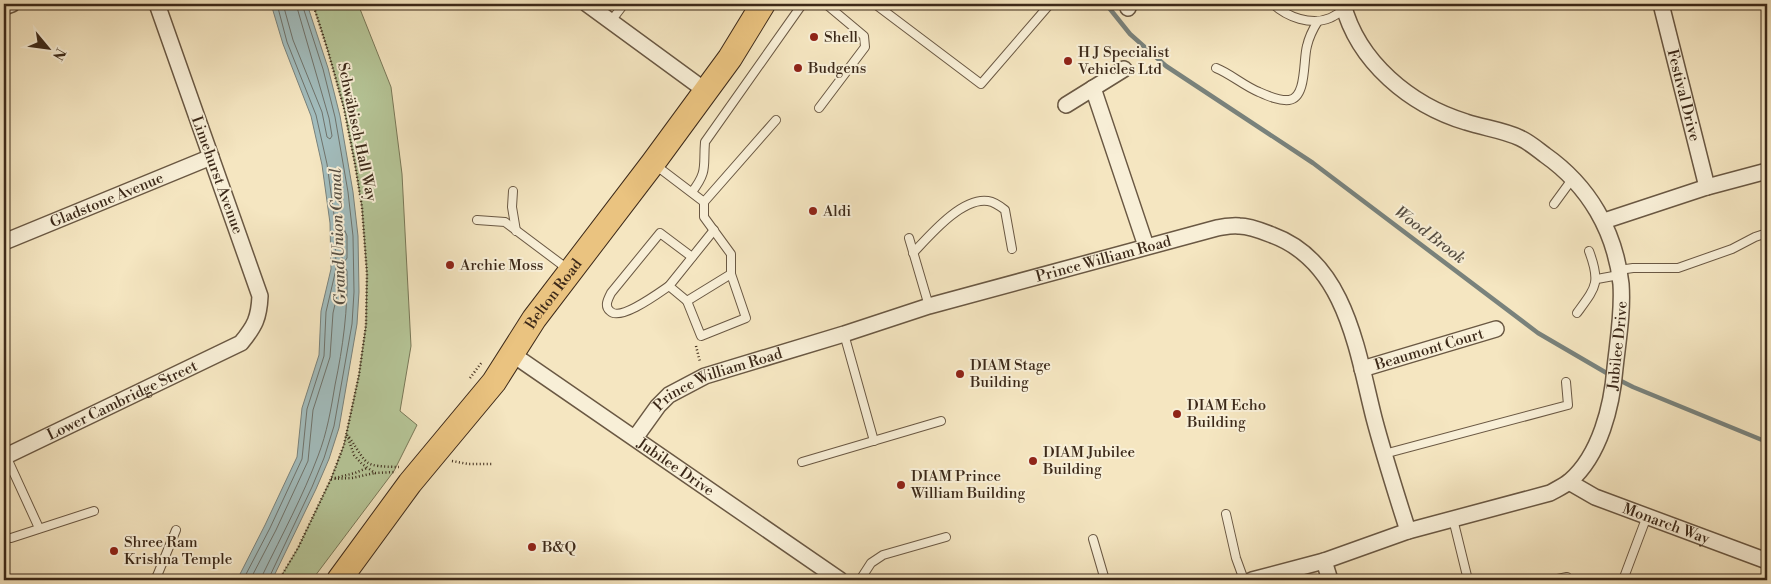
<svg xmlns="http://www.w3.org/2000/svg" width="1771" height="584" font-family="'Libre Bodoni',serif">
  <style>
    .green { fill: #b6c698; stroke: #797858 }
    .water { fill: #a2bdbe; stroke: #79827c }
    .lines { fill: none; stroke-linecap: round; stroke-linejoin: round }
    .shore { stroke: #6f736c; stroke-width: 1 }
    .stream { stroke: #79827c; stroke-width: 4.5 }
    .service-casing { stroke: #6a5843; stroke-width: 10 }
    .minor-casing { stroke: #6a5843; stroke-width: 18 }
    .primary-casing { stroke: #3c2919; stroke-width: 26 }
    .path { stroke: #3c2919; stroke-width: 2.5; stroke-dasharray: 1 2.5; stroke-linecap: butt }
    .service { stroke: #f8efd7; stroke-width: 8 }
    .minor { stroke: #f8efd7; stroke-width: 15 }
    .primary { stroke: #eac380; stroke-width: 24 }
    .poi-dot { fill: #8f2418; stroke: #f8efd7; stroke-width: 2 }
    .labels { text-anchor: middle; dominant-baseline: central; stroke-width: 4; stroke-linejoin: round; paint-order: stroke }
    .poi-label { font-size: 15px; fill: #3c2919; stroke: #f8efd7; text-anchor: start }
    .street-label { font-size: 15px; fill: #3c2919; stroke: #f8efd7 }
    .water-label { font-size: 16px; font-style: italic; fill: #564e42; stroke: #f8efd7 }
  </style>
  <rect width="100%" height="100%" fill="#f5e6c1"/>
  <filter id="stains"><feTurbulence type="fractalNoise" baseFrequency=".004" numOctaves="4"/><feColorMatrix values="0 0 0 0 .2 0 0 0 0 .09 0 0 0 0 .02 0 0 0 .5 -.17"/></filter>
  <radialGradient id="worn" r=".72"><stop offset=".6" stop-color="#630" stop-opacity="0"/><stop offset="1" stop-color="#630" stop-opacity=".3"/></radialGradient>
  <polygon class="green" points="313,4 358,4 391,87 402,174 411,346 400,411 417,425 394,471 312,580 279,580 298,548 331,479 344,445 359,375 366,325 367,274 362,207 355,164 344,108 328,51"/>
  <polygon class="water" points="271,4 307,4 328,68 340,116 353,192 358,236 359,292 357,324 339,428 329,459 316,489 272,580 237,580 265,525 297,457 302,408 319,355 321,311 331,269 330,223 322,165 311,116 283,44"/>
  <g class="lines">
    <g class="shore">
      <polyline points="283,4 293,40 322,112 327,137 330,139 332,136 329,118 296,4"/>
      <polygon points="345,231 347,236 347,258 345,261 342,259 342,234"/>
      <polyline points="243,580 270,528 302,459 307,409 324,356 326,312 336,269 335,222 327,164 316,115 287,42 277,4"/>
      <path d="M250 580 276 530 308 461 313 410 330 357 333 313 343 270 346 269 347 271C348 309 343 347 335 385 331 409 327 433 318 456 303 496 282 535 263 574L262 580"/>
      <polyline points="268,580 312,487 324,458 334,426 352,324 354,292 353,236 348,192 335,117 323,69 302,4"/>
    </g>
    <g class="stream">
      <polyline points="1106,4 1130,34 1166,66 1313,163 1538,333 1610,375"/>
      <polyline points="1617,379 1633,387 1767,442"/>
    </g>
    <g class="service-casing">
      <g id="service">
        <polyline points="875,4 981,84 1050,4"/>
        <path d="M1273 4C1287 17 1311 26 1330 18 1335 16 1340 12 1344 10"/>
        <polyline points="611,21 624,4"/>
        <path d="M1216 68C1231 74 1244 86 1259 92 1268 96 1279 101 1289 100 1307 98 1303 59 1307 46 1309 37 1313 29 1318 21"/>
        <polyline points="819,108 865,47 864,36 827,5"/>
        <polyline points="654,164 704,202"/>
        <polyline points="513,191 512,207 516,231"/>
        <path d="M692 192C708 171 703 167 705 142L801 6 805 4"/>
        <polyline points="1554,204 1573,178"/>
        <polyline points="477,220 505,222 569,270"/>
        <polyline points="909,238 929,306"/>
        <path d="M913 253C930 235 962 197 988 201 995 202 1000 206 1005 210L1012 249"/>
        <path d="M692 257 660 233 611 293C608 299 604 306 610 311 620 322 660 292 669 286L687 301 731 274V254L704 217V202L776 120"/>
        <polyline points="1619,270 1633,268 1678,268 1732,249 1755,237 1767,233"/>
        <polyline points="1597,279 1619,275"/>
        <polyline points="669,286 714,230"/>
        <polyline points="687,301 701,336 746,318 731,274"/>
        <path d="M1577 313C1596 287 1601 283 1589 251"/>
        <polyline points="844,334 874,441"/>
        <polyline points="1384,454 1568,405 1566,382"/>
        <polyline points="6,456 39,528"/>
        <polyline points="802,462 941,421"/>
        <polyline points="1226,514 1236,558 1244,580"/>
        <polyline points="1453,519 1468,580"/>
        <polyline points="11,538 94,511"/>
        <polyline points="1093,539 1105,580"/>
        <polyline points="153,580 157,576 176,530"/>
        <polyline points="860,580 871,563 883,555 946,537"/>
        <polyline points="1553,580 1567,577"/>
        <polyline points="1623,580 1647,516"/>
      </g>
    </g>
    <g class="minor-casing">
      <g id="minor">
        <polyline points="587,4 706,91"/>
        <path id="s1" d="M1661 4 1707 187"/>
        <polyline points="4,7 12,4"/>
        <polyline points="1128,8 1129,4"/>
        <polyline points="1093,88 1146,246"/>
        <polyline points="1066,105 1124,69"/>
        <polyline points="1604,221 1707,187 1767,171"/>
        <path id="s2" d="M4 242 211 157"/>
        <path id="s3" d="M512 354 840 580"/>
        <path id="s4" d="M1362 369 1496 329"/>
        <path id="s5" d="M635 438 658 406 669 395 705 376 844 334 929 306 1217 228C1224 227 1232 225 1239 226 1250 226 1262 231 1272 235 1346 262 1357 351 1374 418 1384 456 1396 493 1408 531"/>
        <path id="s6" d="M4 457 241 343C255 326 259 318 260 296L157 4"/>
        <path id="s7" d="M1569 482 1595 497 1767 561"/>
        <polyline points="1324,561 1330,580"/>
        <path id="s8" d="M1252 580 1324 561 1408 531 1550 493C1557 489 1564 486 1570 481 1600 455 1612 406 1615 368 1618 340 1623 312 1621 284 1615 231 1589 186 1545 155 1537 149 1529 142 1520 138 1503 130 1484 128 1466 122 1410 105 1358 62 1343 4"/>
      </g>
    </g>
    <g class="primary-casing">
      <g id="primary">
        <path id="s9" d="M339 580 410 483 494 382 534 319 653 163 730 58 763 4"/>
      </g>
    </g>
    <g class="path">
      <polyline points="696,346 700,362"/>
      <polyline points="470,378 482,362"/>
      <polyline points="347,435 354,455 362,464 375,473 396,472"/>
      <path d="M349 437C369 466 362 466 399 467"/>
      <polyline points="452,461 468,464 493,464"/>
      <polyline points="335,478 355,473 367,468"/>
      <polyline points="331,479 352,478 375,473"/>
      <polyline points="279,580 298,548 331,479 344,445 359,375 366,325 367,274 362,207 355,164 344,108 328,51 313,4"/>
    </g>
    <use href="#service" class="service"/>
    <use href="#minor" class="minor"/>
    <use href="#primary" class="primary"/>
  </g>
  <g class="poi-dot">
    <circle cx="814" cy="37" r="5"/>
    <circle cx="1068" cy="61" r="5"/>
    <circle cx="798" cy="68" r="5"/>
    <circle cx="813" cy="211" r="5"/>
    <circle cx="450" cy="265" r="5"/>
    <circle cx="960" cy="374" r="5"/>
    <circle cx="1177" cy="414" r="5"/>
    <circle cx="1033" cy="461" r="5"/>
    <circle cx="901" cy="485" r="5"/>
    <circle cx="532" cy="547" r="5"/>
    <circle cx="114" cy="551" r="5"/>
  </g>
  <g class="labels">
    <g class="poi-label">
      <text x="824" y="37">Shell</text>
      <text x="1078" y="52">H J Specialist<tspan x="1078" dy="17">Vehicles Ltd</tspan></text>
      <text x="808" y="68">Budgens</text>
      <text x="823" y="211">Aldi</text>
      <text x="460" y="265">Archie Moss</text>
      <text x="970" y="365">DIAM Stage<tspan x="970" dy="17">Building</tspan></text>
      <text x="1187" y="405">DIAM Echo<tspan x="1187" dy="17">Building</tspan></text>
      <text x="1043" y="452">DIAM Jubilee<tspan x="1043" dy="17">Building</tspan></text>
      <text x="911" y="476">DIAM Prince<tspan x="911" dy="17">William Building</tspan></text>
      <text x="124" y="542">Shree Ram<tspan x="124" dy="17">Krishna Temple</tspan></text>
      <text x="542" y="547">B&amp;Q</text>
    </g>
    <g class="street-label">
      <text stroke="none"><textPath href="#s1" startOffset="94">Festival Drive</textPath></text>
      <text transform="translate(357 132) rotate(78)">Schwäbisch Hall Way</text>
      <text transform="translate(217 175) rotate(70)">Limehurst Avenue</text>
      <text stroke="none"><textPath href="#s2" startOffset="111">Gladstone Avenue</textPath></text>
      <text stroke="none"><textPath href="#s5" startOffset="511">Prince William Road</textPath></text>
      <text stroke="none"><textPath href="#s9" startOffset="358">Belton Road</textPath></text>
      <text stroke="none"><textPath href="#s8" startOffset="481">Jubilee Drive</textPath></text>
      <text stroke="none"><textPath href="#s4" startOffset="70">Beaumont Court</textPath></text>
      <text stroke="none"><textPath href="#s5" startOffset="106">Prince William Road</textPath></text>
      <text stroke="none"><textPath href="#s6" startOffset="131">Lower Cambridge Street</textPath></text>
      <text stroke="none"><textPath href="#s3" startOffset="199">Jubilee Drive</textPath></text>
      <text stroke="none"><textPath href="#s7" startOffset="106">Monarch Way</textPath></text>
    </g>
    <g class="water-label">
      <text transform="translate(1430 235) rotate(37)">Wood Brook</text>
      <text transform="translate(338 237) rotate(-92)">Grand Union Canal</text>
    </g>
  </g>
  <rect width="1771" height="584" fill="none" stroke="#f5e6c1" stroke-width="20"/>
  <rect x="5" y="5" width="1761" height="574" fill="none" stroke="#3c2919" stroke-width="2.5"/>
  <rect x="10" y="10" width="1751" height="564" fill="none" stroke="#3c2919"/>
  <g transform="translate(48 48) rotate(119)" stroke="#f8efd7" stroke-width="4" paint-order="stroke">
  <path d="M0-4L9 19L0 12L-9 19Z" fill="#3c2919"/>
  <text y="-8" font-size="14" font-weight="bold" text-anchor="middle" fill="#3c2919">N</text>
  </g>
  <rect width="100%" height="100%" filter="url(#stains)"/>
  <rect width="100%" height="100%" fill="url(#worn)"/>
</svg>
